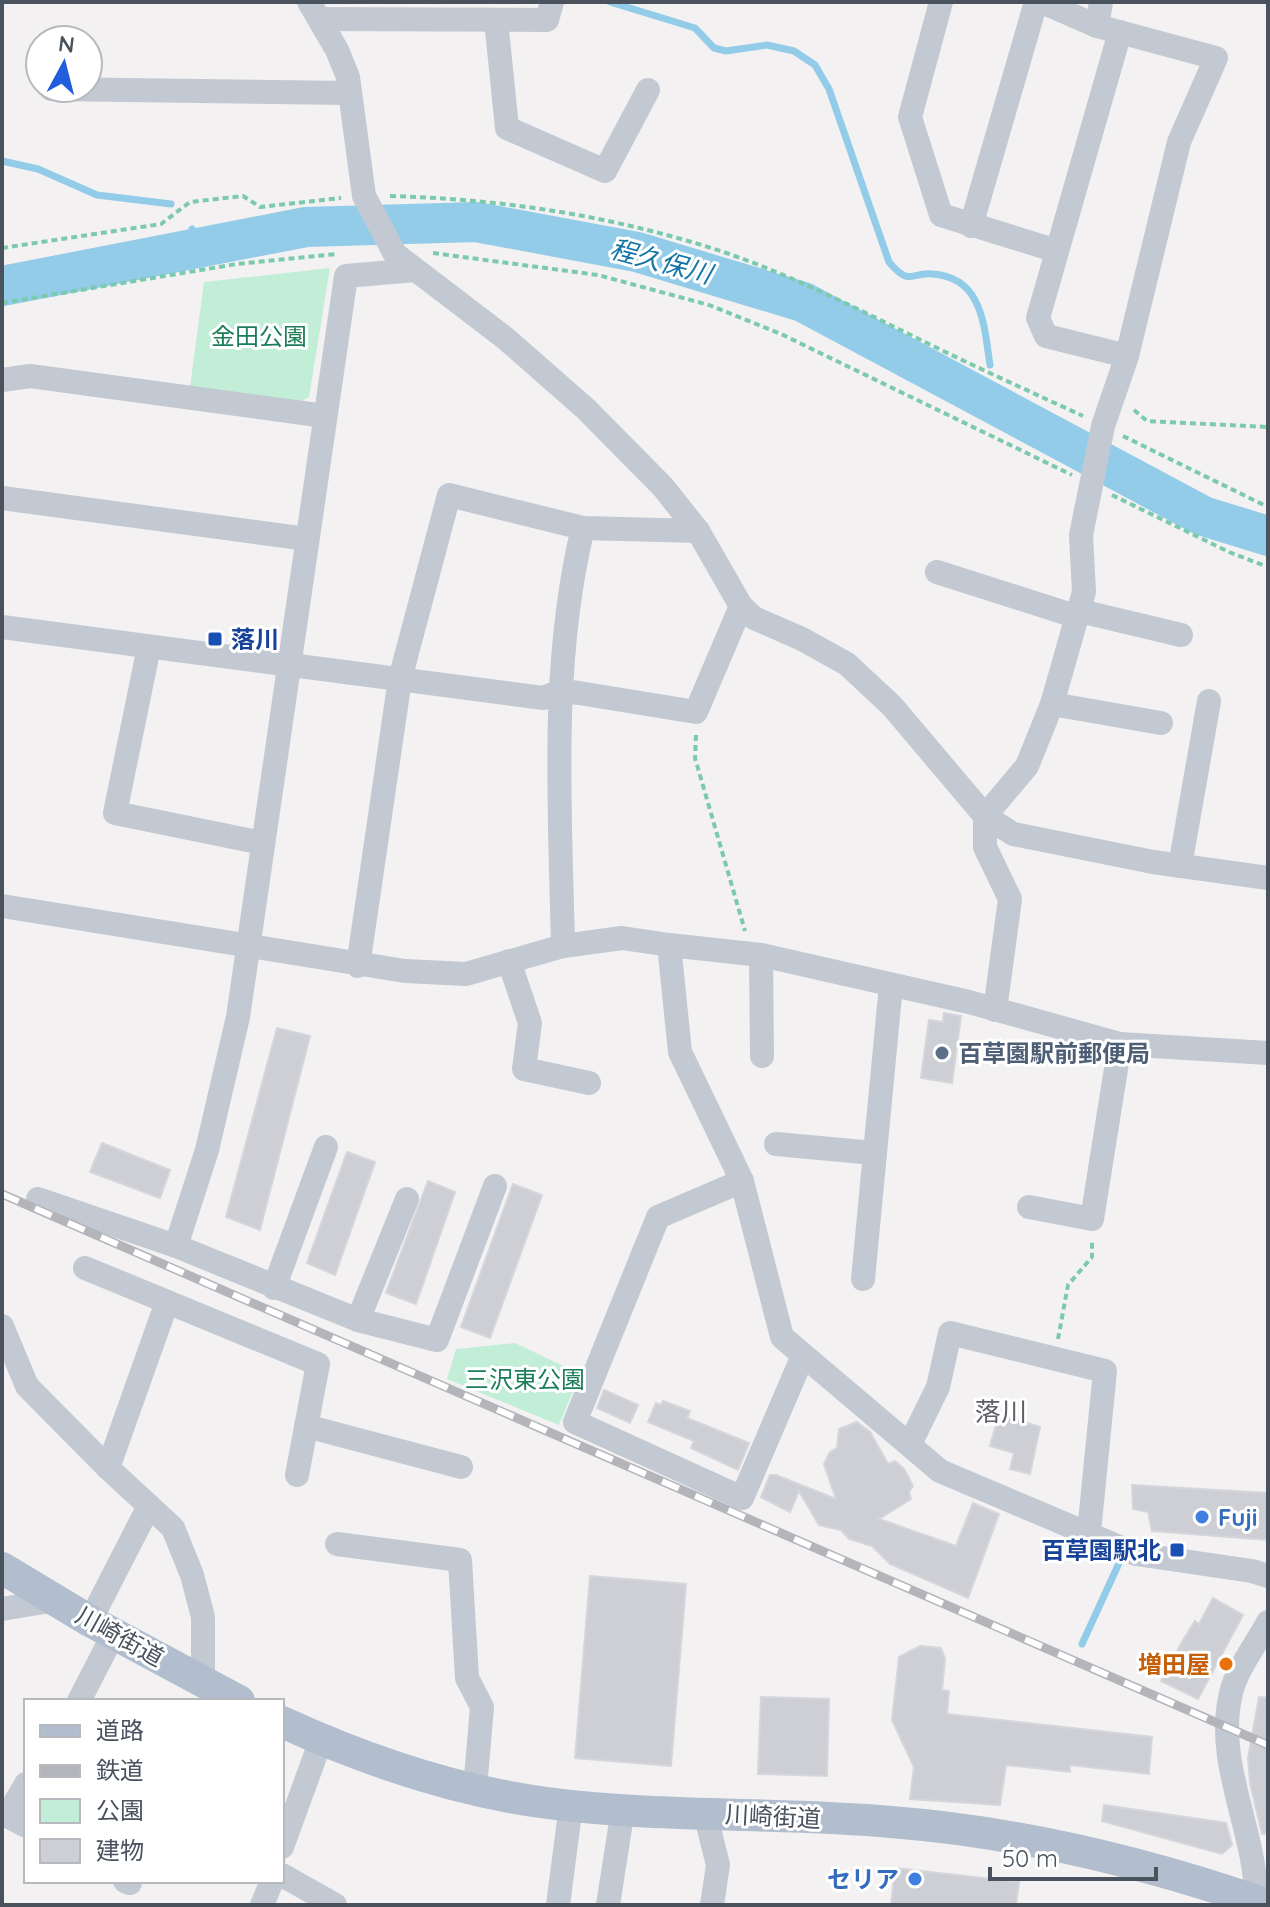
<svg xmlns="http://www.w3.org/2000/svg" width="1270" height="1907" font-family="Quicksand,'Noto Sans JP',sans-serif">
  <style>
    .green { fill: #c2eed8 }
    .lines { fill: none; stroke-linecap: round; stroke-linejoin: round }
    .stream { stroke: #92cce8; stroke-width: 7 }
    .river { stroke: #92cce8; stroke-width: 40 }
    .building { fill: #cecfd5; stroke: #d5d6dc; stroke-width: 2 }
    .path { stroke: #7ccaad; stroke-width: 4; stroke-dasharray: 6 4; stroke-linecap: butt }
    .minor { stroke: #c2c9d2; stroke-width: 24 }
    .major { stroke: #b2bdce; stroke-width: 32 }
    .rail-casing { stroke: #b3b5bb; stroke-width: 9 }
    .rail { stroke: #fff; stroke-width: 6; stroke-dasharray: 18; stroke-linecap: butt }
    .transit-dot { fill: #1a4fb4; stroke: #fff; stroke-width: 3 }
    .service-dot { fill: #5c6f8a; stroke: #fff; stroke-width: 3 }
    .shop-dot { fill: #3f7fe0; stroke: #fff; stroke-width: 3 }
    .food-dot { fill: #e8710a; stroke: #fff; stroke-width: 3 }
    .labels { text-anchor: middle; dominant-baseline: central; stroke-width: 6; stroke-linejoin: round; paint-order: stroke }
    .park-label { font-size: 24px; fill: #1c7d58; stroke: #fff }
    .transit-label { font-size: 24px; font-weight: bold; fill: #164399; stroke: #fff; text-anchor: start }
    .service-label { font-size: 24px; font-weight: bold; fill: #4e5e75; stroke: #fff; text-anchor: start }
    .shop-label { font-size: 24px; font-weight: bold; fill: #366cbe; stroke: #fff; text-anchor: start }
    .street-label { font-size: 24px; fill: #49525d; stroke: #fff }
    .food-label { font-size: 24px; font-weight: bold; fill: #c56008; stroke: #fff; text-anchor: end }
    .water-label { font-size: 26px; font-style: italic; fill: #1476a6; stroke: #fff }
    .neighbourhood-label { font-size: 26px; fill: #5d6065; stroke: #fff }
  </style>
  <rect width="100%" height="100%" fill="#f3f1f1"/>
  <g class="green">
    <polygon points="330,268 309,397 300,402 190,387 204,282"/>
    <polygon points="515,1343 580,1374 559,1425 447,1379 456,1349"/>
  </g>
  <g class="lines">
    <g class="stream">
      <path d="M610 2 695 28 714 48 726 51 767 45 794 51 815 65 829 89 889 262C910 287 910 272 932 274 983 277 984 326 990 365"/>
      <polyline points="2,161 38,169 97,195 171,204"/>
      <polyline points="192,229 202,246"/>
      <polyline points="969,389 974,380"/>
      <polyline points="1082,1644 1120,1561"/>
    </g>
    <polyline class="river" points="2,286 306,227 476,222 637,252 803,302 1203,516 1268,536"/>
  </g>
  <g class="building">
    <polygon points="944,1013 961,1016 952,1083 921,1078 929,1020 943,1022"/>
    <polygon points="277,1028 310,1036 260,1230 226,1217"/>
    <polygon points="102,1143 170,1170 160,1198 90,1172"/>
    <polygon points="347,1152 375,1162 335,1275 307,1263"/>
    <polygon points="428,1181 455,1192 416,1304 386,1293"/>
    <polygon points="513,1184 542,1195 490,1338 461,1327"/>
    <polygon points="604,1390 638,1405 630,1423 597,1408"/>
    <polygon points="663,1401 690,1411 687,1418 749,1443 738,1470 691,1448 694,1441 648,1422 656,1403 661,1405"/>
    <polygon points="999,1414 1040,1427 1030,1474 1010,1469 1014,1453 990,1446"/>
    <polygon points="857,1422 870,1432 888,1464 895,1461 904,1469 913,1486 909,1492 911,1499 879,1519 956,1546 973,1503 999,1514 968,1598 890,1564 872,1546 849,1539 841,1530 819,1525 799,1491 790,1512 761,1497 770,1475 776,1475 836,1499 824,1464 830,1452 837,1448 839,1429"/>
    <polygon points="1132,1485 1268,1493 1268,1540 1152,1531 1148,1512 1133,1509"/>
    <polygon points="590,1576 686,1584 671,1766 575,1758"/>
    <polygon points="1213,1598 1243,1615 1198,1699 1161,1681 1182,1642 1195,1621 1199,1624"/>
    <polygon points="920,1646 941,1648 945,1659 942,1690 949,1691 947,1714 1152,1737 1149,1774 1070,1765 1070,1772 1006,1765 1000,1805 910,1799 914,1767 892,1720 899,1657"/>
    <polygon points="761,1697 829,1699 827,1776 758,1774"/>
    <polygon points="1259,1697 1268,1698 1268,1833 1262,1834 1250,1783 1248,1758"/>
    <polygon points="1104,1805 1226,1823 1232,1845 1222,1854 1102,1821"/>
    <polygon points="895,1868 1019,1882 1016,1905 891,1905"/>
  </g>
  <g class="lines">
    <g class="path">
      <path d="M390 196C494 199 594 213 695 243 777 267 853 307 929 344 980 369 1031 392 1083 416"/>
      <polyline points="2,248 161,224 190,202 243,196 260,207 341,198"/>
      <polyline points="433,253 598,275 709,305 781,334 1072,475"/>
      <polyline points="2,303 237,264 336,254"/>
      <polyline points="1134,410 1147,421 1268,427"/>
      <polyline points="1123,436 1268,507"/>
      <polyline points="1112,495 1229,552 1268,567"/>
      <polyline points="696,735 695,758 745,931"/>
      <polyline points="1058,1339 1068,1285 1092,1257 1092,1241"/>
    </g>
    <g class="minor">
      <polyline points="309,2 337,50 348,77 364,196 395,254 505,338 586,409 663,487 698,531 741,606 754,618 802,639 847,664 892,706 985,816 985,847 1010,899 995,1010"/>
      <polyline points="941,2 910,117 941,215 1057,251"/>
      <polyline points="1042,2 1097,26"/>
      <polyline points="1101,2 1097,26 1216,58 1179,142 1127,356 1103,426 1081,535 1084,592 1052,704 1027,766 985,816 1013,834 1153,862 1268,878"/>
      <polyline points="320,19 547,20 552,2"/>
      <polyline points="496,20 507,128 605,171 648,90"/>
      <polyline points="1120,32 1038,318 1046,336 1127,356"/>
      <polyline points="51,89 350,93"/>
      <polyline points="971,226 1036,2"/>
      <polyline points="2,380 30,376 325,416"/>
      <polyline points="2,498 307,539"/>
      <polyline points="937,572 1078,617"/>
      <polyline points="1080,611 1181,635"/>
      <polyline points="2,627 543,698 561,691 579,693 696,712 741,606"/>
      <polyline points="149,647 115,813 262,843"/>
      <polyline points="1052,704 1161,723"/>
      <polyline points="1180,866 1209,701"/>
      <polyline points="2,906 405,971 466,974 563,946 622,938 669,945 680,1052 742,1181 782,1337 940,1471 1136,1554 1252,1571 1268,1576"/>
      <polyline points="669,945 761,955 969,1002 1120,1044 1268,1053"/>
      <path d="M563 946C560 807 550 663 583 528"/>
      <polyline points="761,955 762,1056"/>
      <polyline points="509,961 530,1023 524,1069 589,1083"/>
      <polyline points="358,966 400,679 449,495 583,528 698,531"/>
      <polyline points="776,1144 874,1153"/>
      <polyline points="742,1181 658,1217 575,1422 742,1498 802,1358"/>
      <polyline points="38,1199 176,1246 358,1320 437,1340 495,1186"/>
      <polyline points="1029,1207 1092,1219 1120,1044"/>
      <polyline points="176,1246 207,1150 238,1017 346,276 415,270"/>
      <polyline points="85,1268 318,1364 297,1475"/>
      <polyline points="863,1279 891,985"/>
      <polyline points="274,1288 326,1147"/>
      <polyline points="167,1302 108,1468 173,1528 192,1575 203,1617 203,1682"/>
      <polyline points="358,1320 407,1199"/>
      <polyline points="2,1326 27,1386 108,1468"/>
      <polyline points="306,1426 461,1467"/>
      <polyline points="910,1444 938,1387 950,1333 1105,1371 1089,1532"/>
      <polyline points="337,1544 460,1560 467,1678 482,1707 475,1789"/>
      <polyline points="2,1609 56,1600"/>
      <polyline points="90,1621 149,1506"/>
      <polyline points="79,1701 114,1633"/>
      <polyline points="26,1784 7,1816 26,1826"/>
      <polyline points="705,1813 718,1865 712,1905"/>
      <polyline points="282,1847 321,1740"/>
      <polyline points="282,1875 335,1905"/>
      <polyline points="125,1881 130,1883"/>
      <path d="M1256 1901C1257 1832 1214 1764 1231 1693 1236 1670 1257 1643 1268 1622"/>
      <polyline points="262,1905 272,1881"/>
      <polyline points="558,1905 571,1805"/>
      <polyline points="608,1905 623,1809"/>
    </g>
    <g class="major">
      <polyline points="2,1568 90,1621 239,1701"/>
      <path d="M282 1722C365 1760 456 1791 547 1803 661 1818 777 1812 891 1822 1018 1832 1148 1863 1268 1905"/>
    </g>
    <g class="rail-casing">
      <polyline id="rail" points="2,1194 1268,1745"/>
    </g>
    <use href="#rail" class="rail"/>
  </g>
  <g class="transit-dot">
    <rect x="207" y="631" width="16" height="16" rx="4"/>
    <rect x="1169" y="1542" width="16" height="16" rx="4"/>
  </g>
  <circle class="service-dot" cx="942" cy="1053" r="8"/>
  <g class="shop-dot">
    <circle cx="1202" cy="1517" r="8"/>
    <circle cx="915" cy="1879" r="8"/>
  </g>
  <circle class="food-dot" cx="1226" cy="1664" r="8"/>
  <g class="labels">
    <g class="park-label">
      <text x="259" y="336">金田公園</text>
      <text x="525" y="1379">三沢東公園</text>
    </g>
    <g class="transit-label">
      <text x="231" y="639">落川</text>
      <text x="1161" y="1550" text-anchor="end">百草園駅北</text>
    </g>
    <g class="service-label">
      <text x="958" y="1053">百草園駅前郵便局</text>
    </g>
    <g class="shop-label">
      <text x="1218" y="1517">Fuji</text>
      <text x="899" y="1879" text-anchor="end">セリア</text>
    </g>
    <g class="street-label">
      <text transform="translate(120 1636) rotate(29)">川崎街道</text>
      <text transform="translate(773 1816) rotate(3)">川崎街道</text>
    </g>
    <g class="food-label">
      <text x="1210" y="1664">増田屋</text>
    </g>
    <g class="water-label">
      <text transform="translate(661 261) rotate(15)">程久保川</text>
    </g>
    <g class="neighbourhood-label">
      <text x="1001" y="1411">落川</text>
    </g>
  </g>
  <rect width="1270" height="1907" fill="none" stroke="#49525d" stroke-width="8"/>
  <rect x="24" y="1699" width="260" height="184" fill="#ffffff" stroke="#b6babe" stroke-width="2"/>
  <rect x="40" y="1725" width="40" height="12" fill="#b2bdce" stroke="#b6babe" stroke-width="2"/>
  <text x="96" y="1739" font-size="24" fill="#49525d">道路</text>
  <rect x="40" y="1765" width="40" height="12" fill="#b3b5bb" stroke="#b6babe" stroke-width="2"/>
  <text x="96" y="1779" font-size="24" fill="#49525d">鉄道</text>
  <rect x="40" y="1799" width="40" height="24" fill="#c2eed8" stroke="#b6babe" stroke-width="2"/>
  <text x="96" y="1819" font-size="24" fill="#49525d">公園</text>
  <rect x="40" y="1839" width="40" height="24" fill="#cecfd5" stroke="#b6babe" stroke-width="2"/>
  <text x="96" y="1859" font-size="24" fill="#49525d">建物</text>
  <g transform="translate(64 64) rotate(7)"><circle r="38" fill="#ffffff" stroke="#b6babe" stroke-width="2"/>
  <path d="M0-6L14 30L0 20L-14 30Z" fill="#225ddb"/>
  <text y="-12" font-size="22" font-weight="bold" text-anchor="middle" fill="#49525d">N</text>
  </g>
  <path d="M990 1867v12h166v-12" fill="none" stroke="#49525d" stroke-width="4"/>
  <text x="1002" y="1867" font-size="24" fill="#49525d" stroke="#ffffff" stroke-width="6" paint-order="stroke">50 m</text>
</svg>
